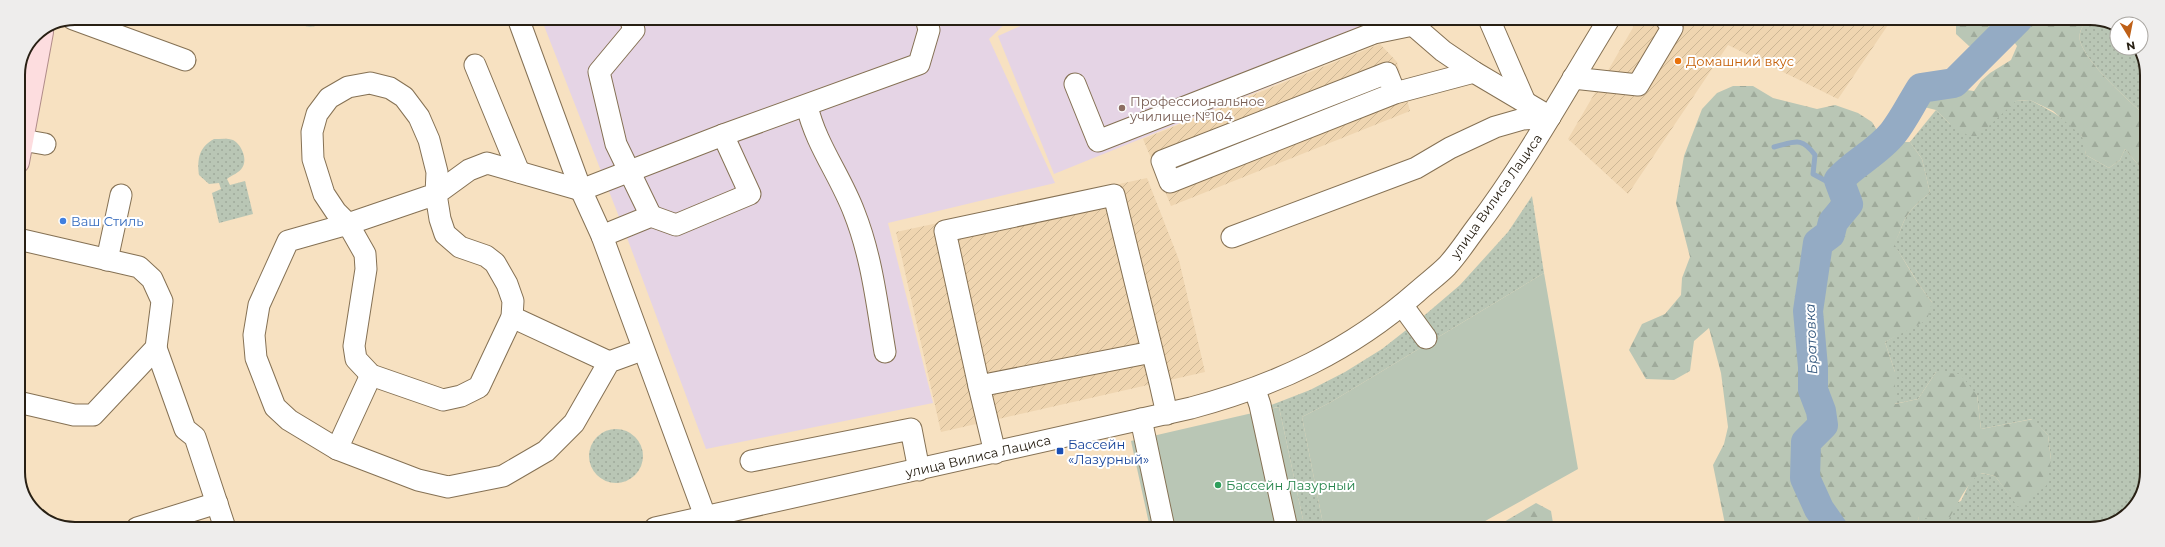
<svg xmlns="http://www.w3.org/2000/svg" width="2165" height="547" font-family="Montserrat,sans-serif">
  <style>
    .industrial { fill: url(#industrial-furrows) }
    .education { fill: #e5d4e5 }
    .grass { fill: url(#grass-dots) }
    .forest { fill: url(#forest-firs) }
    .garden { fill: #b9c6b5 }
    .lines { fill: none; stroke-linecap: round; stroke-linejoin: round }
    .stream { stroke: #94abc4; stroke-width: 5 }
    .river { stroke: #94abc4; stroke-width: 30 }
    .minor-casing { stroke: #857154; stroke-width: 23 }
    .major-casing { stroke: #b18c8a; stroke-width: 24 }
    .minor { stroke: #fff; stroke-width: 21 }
    .major { stroke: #fddddf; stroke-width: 22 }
    .food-dot { fill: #e8710a; stroke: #fff; stroke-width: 1.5 }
    .education-dot { fill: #8d6e63; stroke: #fff; stroke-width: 1.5 }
    .shop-dot { fill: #3f7fe0; stroke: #fff; stroke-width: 1.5 }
    .transit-dot { fill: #1a4fb4; stroke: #fff; stroke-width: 1.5 }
    .leisure-dot { fill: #2e9e5b; stroke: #fff; stroke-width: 1.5 }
    .labels { text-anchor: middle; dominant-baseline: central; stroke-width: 4; stroke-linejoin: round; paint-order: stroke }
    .food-label { font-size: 13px; fill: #c56008; stroke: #fff; text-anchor: start }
    .education-label { font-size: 13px; fill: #785e54; stroke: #fff; text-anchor: start }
    .street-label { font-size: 13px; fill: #282014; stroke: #fff }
    .shop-label { font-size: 13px; fill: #366cbe; stroke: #fff; text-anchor: start }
    .transit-label { font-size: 13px; fill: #164399; stroke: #fff; text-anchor: start }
    .leisure-label { font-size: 13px; fill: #27864d; stroke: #fff; text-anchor: start }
    .water-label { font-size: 14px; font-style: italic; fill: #34587e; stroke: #fff }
    .rim { fill: none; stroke: #282014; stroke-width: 2 }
  </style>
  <defs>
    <pattern id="industrial-furrows" width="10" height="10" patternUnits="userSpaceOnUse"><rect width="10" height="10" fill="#efd5b0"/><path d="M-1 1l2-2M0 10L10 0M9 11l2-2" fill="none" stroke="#cdb796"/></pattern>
    <pattern id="grass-dots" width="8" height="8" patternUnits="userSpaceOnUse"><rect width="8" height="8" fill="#b9c6b5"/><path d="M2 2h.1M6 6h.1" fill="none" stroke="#9faa9b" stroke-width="1.8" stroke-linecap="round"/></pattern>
    <pattern id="forest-firs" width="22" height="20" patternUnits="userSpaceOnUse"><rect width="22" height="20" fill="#b9c6b5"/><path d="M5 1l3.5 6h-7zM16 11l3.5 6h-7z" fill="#9faa9b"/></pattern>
  </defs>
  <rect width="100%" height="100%" fill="#f7e1c1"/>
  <g class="industrial">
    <polygon points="1638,19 1892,19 1838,99 1728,45 1628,194 1568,139"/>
    <polygon points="1380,44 1397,62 1410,111 1171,206 1143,139"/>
    <polygon points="1147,178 1179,260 1205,372 941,432 896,232"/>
  </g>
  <g class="education">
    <polygon points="541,18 1010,19 989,39 1055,183 888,223 933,403 706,449 623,227"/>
    <polygon points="1036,19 1362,19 1380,42 1054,174 998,36"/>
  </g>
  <g class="grass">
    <path d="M292 18H330C318 29 303 30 292 18Z"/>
    <path d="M2088 19H2102L2117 28V48H2137L2147 71V117C2128 100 2087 64 2080 41 2078 32 2083 25 2088 19Z"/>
    <path d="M2030 100C2044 107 2074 123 2082 136 2085 141 2085 150 2086 155L2109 168 2120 160 2125 149 2140 167 2147 162 2146 484 2125 517 2091 529H1915L1919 517 1961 501 1971 480 1980 473 1995 476 2018 506 2051 460 2048 435 2032 419 1981 429 1977 395 1936 372 1918 399 1894 404 1895 372 1885 342 1902 332 1932 302C1917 284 1907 263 1893 244 1899 236 1900 230 1904 221 1909 210 1921 200 1930 193L1922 159 1910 142 1936 110 1950 124 2016 101Z"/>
    <path d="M214 139C220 139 228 138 233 140 242 145 248 160 242 168 239 173 232 175 227 179L230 185 245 181 253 214 219 223 212 193 221 189 219 183 209 184 199 175C197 159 199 147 214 139Z"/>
    <polygon points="1532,196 1544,273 1331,402 1302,417 1324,529 1305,529 1279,407 1266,409 1266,407 1310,390 1345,372 1382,349 1419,320 1460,285 1508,232"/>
    <circle cx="616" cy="456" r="27"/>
  </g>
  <g class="forest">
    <path d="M1956 19H2088C2083 25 2078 32 2080 41 2087 64 2128 100 2147 117V162L2140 167 2125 149 2120 160 2109 168 2086 155 2082 136 2053 111 2030 100 2016 101 1978 136H1969L1950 124 1936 110 1924 107 1921 88 1944 87 1974 91 1981 81 1990 73 2011 60 2017 46 2011 38 2004 36 1986 43 1969 46 1956 34Z"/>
    <path d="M1733 86H1753L1773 98 1817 109 1835 105 1858 113 1872 122 1884 142H1910L1922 159 1930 193C1921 200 1909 210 1904 221 1900 230 1899 236 1894 244 1906 263 1917 284 1932 302L1927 320 1885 342 1895 372V404L1918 399 1936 372 1960 374 1977 395 1981 429 2033 419 2048 435 2051 460 2046 486 2018 507 1995 476 1981 473C1966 483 1957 506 1947 522L1919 517 1915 529H1726L1713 465 1724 444 1728 427 1721 373 1709 328 1694 341 1690 371 1674 380 1646 379 1629 350 1642 324 1665 314 1681 295 1682 278 1690 257 1676 203 1684 156 1702 109 1717 93Z"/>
    <polygon points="1536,503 1551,511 1554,529 1492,529"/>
  </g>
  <g class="garden">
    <polygon points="1544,273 1578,469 1471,529 1324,529 1302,417 1331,402"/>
    <polygon points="1279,407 1305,529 1150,528 1131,441"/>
  </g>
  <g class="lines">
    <path class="stream" d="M1774 147C1795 142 1801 136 1815 155L1813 174 1826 181 1839 180"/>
    <path class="river" d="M1833 529 1819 509 1805 478 1806 442 1823 425 1821 411 1813 390V367L1808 311 1818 243 1830 234 1833 222 1848 204 1839 180C1854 163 1878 152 1893 133 1904 119 1912 102 1921 88L1954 83 2018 19"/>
    <g class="minor-casing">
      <g id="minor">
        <polyline points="518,18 581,190 602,236 705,516"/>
        <polyline points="630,18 634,30 599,72 616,144 651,216"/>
        <polyline points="73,19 185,60"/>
        <polyline points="1406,19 1443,51 1474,72 1550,117"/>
        <polyline points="1489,19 1525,102"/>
        <polyline points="475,65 519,172"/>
        <polyline points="1573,78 1638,85 1672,28 1666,19"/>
        <polyline points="1075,84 1098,141 1374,33 1413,25"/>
        <polyline points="1395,93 1387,73 1162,161 1170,182 1395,93 1474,72"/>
        <path d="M807 106C816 145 840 175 854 212 872 257 877 305 885 352"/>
        <polyline points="22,140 45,144"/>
        <polyline points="602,236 651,216 676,225 750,194 723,135"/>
        <polyline points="1232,237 1416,168 1450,148 1495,127 1523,119 1550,117"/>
        <polyline points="18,239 139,267 152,279 162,301 156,348 93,415 74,415 18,402"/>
        <polyline points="107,260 121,195"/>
        <polyline points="1402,305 1426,338"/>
        <polyline points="512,317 609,362"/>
        <polyline points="156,348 185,429 195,437 225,528"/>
        <polyline points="642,350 609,362 574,423 546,451 503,476 448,487 418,480 337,449 289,420 275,407 256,358 254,335 259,305 288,241 348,224 365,254 366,269 354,346 356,359 371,375 443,400 461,396 479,387 512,317 513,301 507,284 495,263 486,256 460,247 445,234 440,219 436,194 437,172 429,140 419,117 404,97 390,88 370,83 348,87 329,98 317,114 312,132 313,159 324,194 336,212 348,224 436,194 469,170 487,163 581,190 723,135 919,64 929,30 926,18"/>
        <polyline points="1152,352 979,386 945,231 1114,195 1160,383 1167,414"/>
        <polyline points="979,386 995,453"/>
        <polyline points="1255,390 1260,405 1287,529"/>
        <polyline points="1141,419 1164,528"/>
        <polyline points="337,449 371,375"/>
        <polyline points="751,461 911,429 919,470"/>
        <polyline points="137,528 217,503"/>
        <path d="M655 528 1191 408C1277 385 1350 351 1417 292 1427 283 1438 275 1447 266 1458 254 1467 240 1476 228 1526 162 1566 89 1609 19"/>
      </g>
    </g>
    <g class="major-casing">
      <polyline id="major" points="18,162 42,32"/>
    </g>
    <use href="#minor" class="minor"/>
    <use href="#major" class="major"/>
  </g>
  <circle class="food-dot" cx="1678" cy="61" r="4"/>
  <circle class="education-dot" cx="1122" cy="108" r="4"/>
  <circle class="shop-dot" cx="63" cy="221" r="4"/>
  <rect class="transit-dot" x="1056" y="447" width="8" height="8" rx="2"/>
  <circle class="leisure-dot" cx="1218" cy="485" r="4"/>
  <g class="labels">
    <g class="food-label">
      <text x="1686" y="61">Домашний вкус</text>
    </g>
    <g class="education-label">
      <text x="1130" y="101">Профессиональное<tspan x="1130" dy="15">училище №104</tspan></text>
    </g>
    <g class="street-label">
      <text transform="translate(1496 196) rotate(-55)">улица Вилиса Лациса</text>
      <text transform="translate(978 456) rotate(-13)">улица Вилиса Лациса</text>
    </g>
    <g class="shop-label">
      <text x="71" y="221">Ваш Стиль</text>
    </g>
    <g class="transit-label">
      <text x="1068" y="444">Бассейн<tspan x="1068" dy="15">«Лазурный»</tspan></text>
    </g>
    <g class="leisure-label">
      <text x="1226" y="485">Бассейн Лазурный</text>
    </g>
    <g class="water-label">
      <text transform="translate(1811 339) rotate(-92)">Братовка</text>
    </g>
  </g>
  <path d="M0 0H2165V547H0ZM75 25H2090A50 50 0 0 1 2140 75V472A50 50 0 0 1 2090 522H75A50 50 0 0 1 25 472V75A50 50 0 0 1 75 25Z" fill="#eeedec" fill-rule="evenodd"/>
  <path class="rim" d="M75 25H2090A50 50 0 0 1 2140 75V472A50 50 0 0 1 2090 522H75A50 50 0 0 1 25 472V75A50 50 0 0 1 75 25Z"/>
  <g transform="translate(2129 36) rotate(170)"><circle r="19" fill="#ffffff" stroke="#a9a6a1"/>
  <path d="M0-3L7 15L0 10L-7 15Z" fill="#be6017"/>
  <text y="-6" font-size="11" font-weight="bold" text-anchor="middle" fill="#282014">N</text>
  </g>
</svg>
